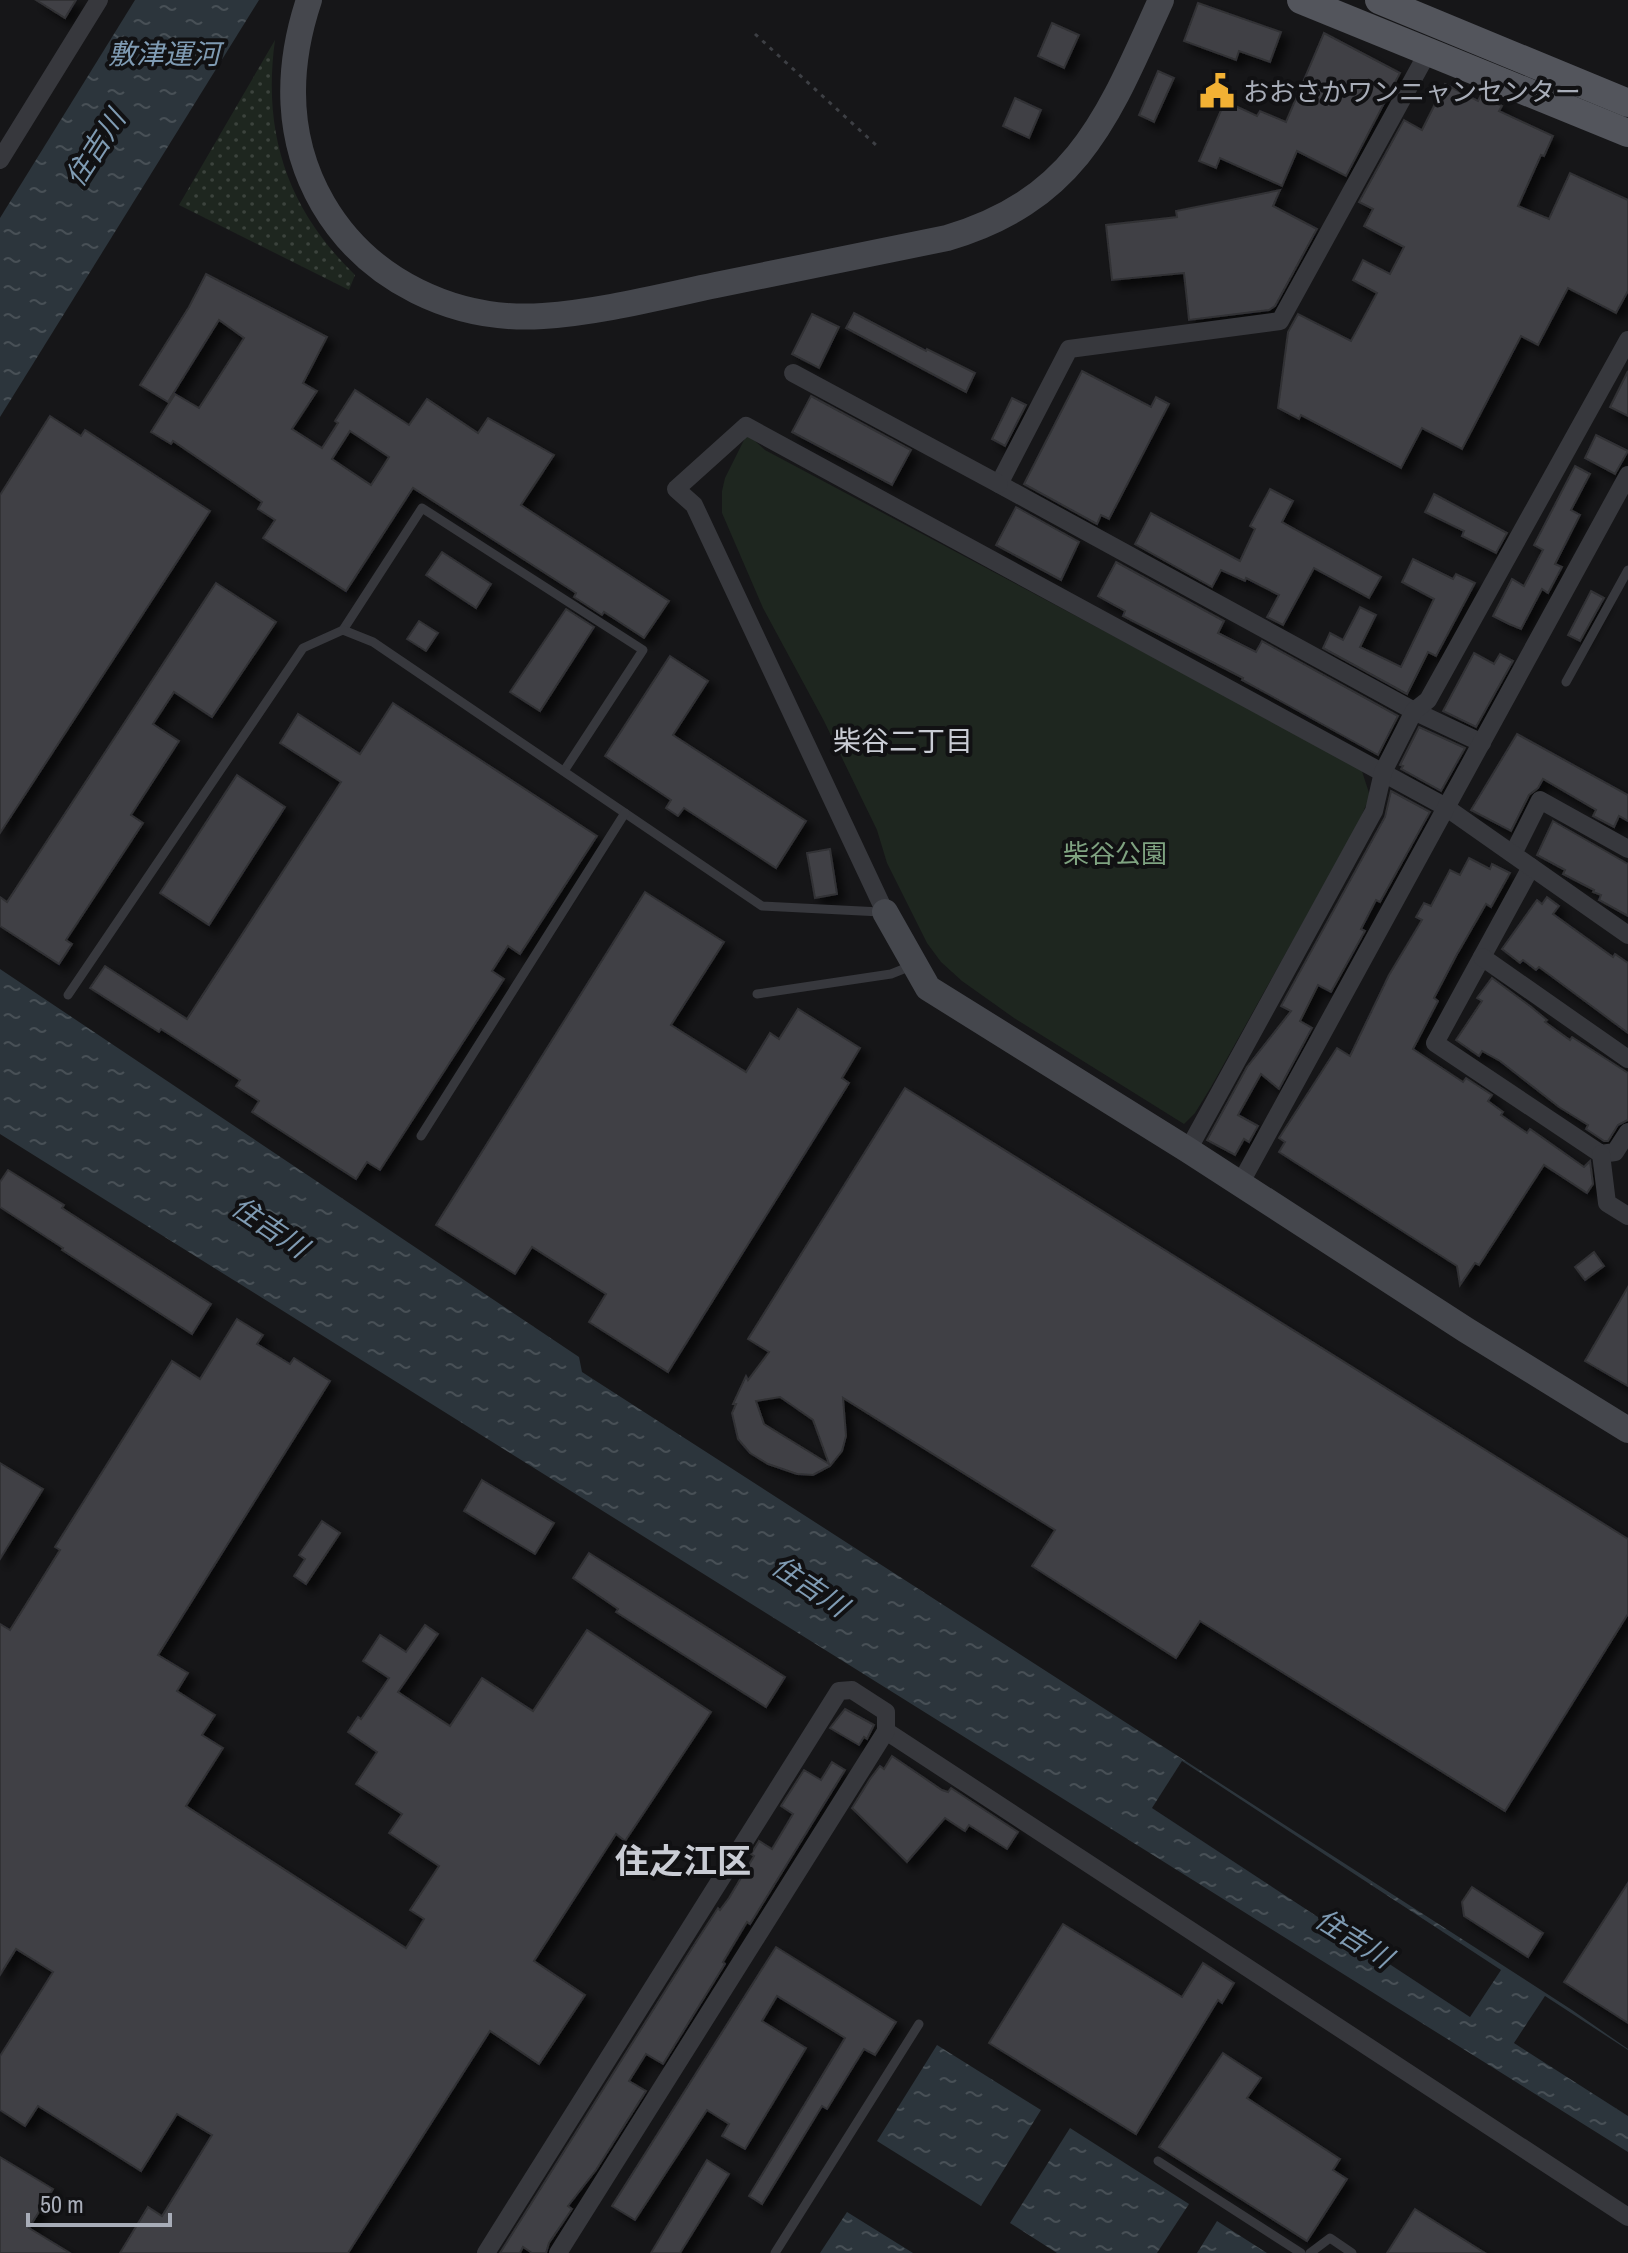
<svg xmlns="http://www.w3.org/2000/svg" width="1628" height="2253" font-family="'Archivo Narrow','Noto Sans JP',sans-serif">
  <style>
    .grass { fill: url(#grass-dots) }
    .park { fill: #1e261f }
    .water { fill: url(#water-ripples) }
    .pier { fill: #161618 }
    .building { fill: #404145; stroke: #303034; stroke-width: 2; fill-rule: evenodd; filter: url(#shadow) }
    .lines { fill: none; stroke-linecap: round; stroke-linejoin: round }
    .path { stroke: #3d3f44; stroke-width: 3; stroke-dasharray: 4 6; stroke-linecap: butt }
    .lane { stroke: #37383d; stroke-width: 9 }
    .street { stroke: #37383d; stroke-width: 18 }
    .secondary { stroke: #45474d; stroke-width: 26 }
    .primary { stroke: #53555c; stroke-width: 28 }
    .labels { text-anchor: middle; dominant-baseline: central; stroke-width: 8; stroke-linejoin: round; paint-order: stroke }
    .poi-label { font-size: 26px; fill: #a8adb8; stroke: #111113; text-anchor: start }
    .park-label { font-size: 26px; fill: #7fa381; stroke: #111113 }
    .water-label { font-size: 28px; font-style: italic; fill: #7f9bb3; stroke: #111113 }
    .neighbourhood-label { font-size: 28px; fill: #c9ccd4; stroke: #111113 }
    .district-label { font-size: 34px; font-weight: bold; fill: #c9ccd4; stroke: #111113 }
  </style>
  <defs>
    <pattern id="grass-dots" width="8" height="8" patternUnits="userSpaceOnUse" patternTransform="scale(2)"><rect width="8" height="8" fill="#1e261f"/><path d="M2 2h.1M6 6h.1" fill="none" stroke="#3c433d" stroke-width="1.8" stroke-linecap="round"/></pattern>
    <pattern id="water-ripples" width="26" height="14" patternUnits="userSpaceOnUse" patternTransform="scale(2)"><rect width="26" height="14" fill="#2c353c"/><path d="M2 4q2-2 4 0t4 0M15 11q2-2 4 0t4 0" fill="none" stroke="#485056"/></pattern>
    <filter id="shadow"><feDropShadow dx="7" dy="7" stdDeviation="4" flood-color="#0009"/></filter>
  </defs>
  <rect width="100%" height="100%" fill="#161618"/>
  <path class="grass" d="M275 40C262 134 288 210 355 275L349 290 179 205Z"/>
  <polygon class="park" points="747,434 765,450 1361,768 1370,796 1358,824 1211,1087 1195,1113 1184,1124 1014,1018 962,981 941,962 927,943 887,863 877,830 824,721 763,608 722,513 722,491 725,478"/>
  <g class="water">
    <polygon points="135,0 259,0 0,417 0,218"/>
    <polygon points="0,969 579,1357 582,1372 1572,2010 1628,2049 1628,2152 0,1134"/>
    <polygon points="937,2045 1041,2110 981,2206 877,2141"/>
    <polygon points="1070,2128 1189,2204 1157,2253 1057,2253 1010,2223"/>
    <polygon points="847,2212 913,2253 820,2253"/>
    <polygon points="1217,2221 1267,2253 1197,2253"/>
  </g>
  <g class="pier">
    <polygon points="1182,1761 1501,1970 1470,2017 1152,1808"/>
    <polygon points="1545,1996 1628,2050 1628,2116 1514,2043"/>
  </g>
  <g class="building">
    <polygon points="36,0 76,0 65,18"/>
    <polygon points="1198,3 1281,32 1270,62 1239,51 1236,60 1184,41"/>
    <polygon points="1052,23 1079,35 1064,68 1038,56"/>
    <polygon points="1324,33 1400,73 1346,176 1297,151 1282,186 1220,158 1216,168 1199,161 1225,101 1257,116 1260,111 1286,122"/>
    <polygon points="1158,71 1174,78 1154,122 1139,115"/>
    <polygon points="1445,84 1478,101 1481,95 1502,106 1499,111 1553,136 1544,156 1541,155 1518,206 1549,219 1570,173 1628,200 1628,291 1616,313 1568,288 1538,345 1521,336 1462,449 1422,428 1401,468 1301,415 1299,419 1278,408 1288,332 1298,314 1351,341 1377,293 1353,280 1363,260 1390,274 1404,247 1364,226 1373,209 1359,202 1404,120 1422,130"/>
    <polygon points="1015,98 1041,110 1029,138 1003,126"/>
    <polygon points="1280,190 1273,206 1317,229 1275,306 1269,310 1189,320 1184,273 1112,280 1106,225 1177,217 1176,211"/>
    <path d="M206 274 327 337 303 383 317 391 292 429 322 448 338 423 335 421 355 390 409 425 427 399 478 433 488 418 554 455 521 505 669 601 644 638 604 612 602 615 574 597 576 593 413 488 346 591 263 538 275 520 258 509 262 502 173 441 171 444 151 432 175 394 199 408 244 338 219 320 168 402 140 385 189 307ZM350 431 389 457 371 485 332 459Z"/>
    <polygon points="854,313 926,351 927,349 975,373 966,392 846,328"/>
    <polygon points="812,314 839,327 819,368 792,354"/>
    <polygon points="1082,371 1151,407 1156,397 1169,404 1109,519 1101,515 1097,524 1024,484"/>
    <polygon points="1628,371 1628,416 1610,407"/>
    <polygon points="811,396 911,450 892,485 792,432"/>
    <polygon points="1012,398 1026,405 1005,446 992,439"/>
    <polygon points="50,416 81,436 85,430 210,511 0,833 0,495"/>
    <polygon points="1596,435 1628,451 1615,474 1585,458"/>
    <polygon points="1575,466 1590,474 1571,510 1580,515 1555,564 1562,567 1548,593 1542,589 1521,629 1509,624 1493,616 1512,579 1524,586 1543,550 1534,545"/>
    <polygon points="1270,489 1293,501 1282,522 1381,577 1369,598 1314,568 1283,625 1267,617 1279,595 1246,578 1245,581 1221,570 1212,587 1135,544 1151,513 1240,561 1255,529 1250,526"/>
    <polygon points="1434,494 1507,533 1496,553 1462,536 1464,531 1425,512"/>
    <polygon points="1016,507 1079,542 1061,580 996,545"/>
    <polygon points="442,552 491,584 476,608 426,575"/>
    <polygon points="1413,559 1453,579 1456,574 1475,583 1436,656 1428,652 1407,694 1323,648 1330,633 1343,640 1360,607 1376,615 1360,647 1401,667 1434,599 1402,582"/>
    <polygon points="1116,562 1224,621 1218,633 1256,652 1262,641 1398,716 1378,755 1266,693 1242,680 1243,678 1123,616 1125,611 1098,596"/>
    <polygon points="216,583 276,622 212,717 174,692 153,724 179,741 131,815 143,823 66,940 72,944 59,964 0,926 0,897 7,902"/>
    <polygon points="1591,591 1604,598 1580,641 1568,635"/>
    <polygon points="566,609 594,627 540,711 510,692"/>
    <polygon points="419,621 438,633 426,651 407,639"/>
    <polygon points="1474,653 1494,664 1500,654 1513,661 1476,727 1443,711"/>
    <polygon points="670,656 708,681 673,735 806,821 776,868 684,808 678,816 666,808 671,800 605,756"/>
    <polygon points="393,703 597,836 520,954 508,946 492,971 504,979 380,1170 367,1162 356,1179 252,1112 259,1101 236,1086 240,1080 161,1029 159,1032 90,988 105,966 187,1019 341,782 280,743 298,714 360,754"/>
    <polygon points="1419,727 1465,748 1441,791 1401,769 1403,766 1400,765"/>
    <polygon points="1517,734 1628,795 1628,821 1619,816 1614,827 1593,816 1596,810 1543,779 1538,788 1529,795 1511,831 1471,810"/>
    <polygon points="237,775 285,807 209,925 160,893"/>
    <polygon points="1391,791 1430,812 1380,902 1376,900 1361,929 1365,931 1331,992 1318,985 1300,1021 1312,1028 1279,1089 1261,1074 1238,1115 1258,1126 1249,1142 1244,1139 1235,1155 1207,1140 1247,1067 1291,1011 1281,1006 1385,817"/>
    <polygon points="1553,821 1628,864 1628,916 1599,900 1601,895 1593,892 1594,890 1563,874 1565,870 1537,855"/>
    <polygon points="830,849 837,894 815,898 807,853"/>
    <polygon points="1469,858 1490,869 1492,864 1510,873 1491,907 1486,904 1456,956 1434,998 1438,1001 1413,1049 1463,1082 1466,1078 1492,1095 1488,1101 1503,1112 1501,1115 1527,1133 1530,1129 1584,1167 1590,1161 1593,1184 1587,1193 1544,1165 1479,1265 1475,1263 1460,1285 1457,1266 1279,1152 1285,1142 1279,1138 1337,1048 1350,1056 1389,975 1422,920 1416,917 1424,903 1431,906 1450,870 1460,875"/>
    <polygon points="645,892 724,942 671,1025 746,1072 770,1033 779,1039 798,1009 860,1048 842,1078 849,1083 668,1372 589,1322 606,1294 532,1247 515,1274 436,1225"/>
    <polygon points="1547,897 1559,906 1553,914 1613,957 1615,954 1628,963 1628,1033 1539,967 1536,970 1523,960 1520,963 1502,949 1537,900 1542,904"/>
    <polygon points="1492,978 1530,1006 1547,1020 1545,1022 1570,1040 1572,1037 1628,1073 1628,1120 1618,1125 1608,1141 1604,1141 1586,1129 1588,1125 1559,1107 1500,1061 1482,1051 1479,1056 1456,1040 1482,1001 1477,998"/>
    <path d="M905 1088 1628 1539V1614L1505 1811 1200 1621 1176 1658 1032 1566 1055 1530 843 1398 846 1436 842 1451 830 1466 813 1475 797 1474 768 1464 750 1453 738 1439 732 1413 736 1404H733L746 1376 748 1380 769 1352 748 1339ZM780 1397 813 1420 829 1464 764 1424 756 1401Z"/>
    <polygon points="8,1170 64,1205 62,1208 211,1304 192,1334 62,1250 63,1248 0,1207 0,1182"/>
    <polygon points="1594,1252 1604,1266 1585,1280 1575,1267"/>
    <polygon points="1628,1287 1628,1386 1585,1361"/>
    <polygon points="237,1319 263,1335 257,1344 290,1364 294,1358 330,1381 158,1655 188,1673 177,1691 215,1715 202,1735 223,1748 186,1806 406,1948 424,1919 410,1910 439,1866 389,1833 402,1814 356,1784 377,1752 348,1732 358,1717 361,1719 389,1678 363,1661 380,1635 406,1652 425,1625 438,1634 398,1692 450,1726 482,1678 533,1711 587,1630 711,1712 625,1841 616,1834 534,1961 585,1995 539,2064 490,2031 348,2253 120,2253 148,2207 162,2216 212,2135 177,2114 141,2171 38,2106 25,2126 0,2110 0,2056 53,1972 16,1949 0,1975 0,1624 10,1630 60,1550 55,1547 172,1361 200,1379"/>
    <polygon points="0,1463 43,1489 0,1559"/>
    <polygon points="482,1480 554,1523 535,1554 464,1511"/>
    <polygon points="322,1521 340,1533 306,1584 294,1576 305,1559 299,1555"/>
    <polygon points="589,1553 785,1677 766,1707 616,1612 618,1609 573,1578"/>
    <polygon points="845,1709 874,1725 867,1739 864,1737 859,1745 830,1728"/>
    <polygon points="892,1756 942,1790 948,1792 951,1788 1018,1832 1007,1849 969,1825 965,1831 945,1818 907,1862 852,1808 870,1779 880,1766 884,1769"/>
    <polygon points="832,1762 845,1770 750,1924 747,1922 723,1962 725,1964 663,2064 646,2054 629,2081 646,2091 596,2170 568,2206 572,2209 549,2243 546,2253 532,2253 523,2247 520,2253 500,2253 694,1945 718,1908 720,1910 729,1898 754,1856 751,1854 759,1841 772,1849 793,1814 781,1806 804,1770 821,1780"/>
    <polygon points="1628,1883 1628,2023 1564,1982"/>
    <polygon points="1472,1887 1543,1933 1528,1957 1464,1916 1462,1902"/>
    <polygon points="1063,1924 1182,1997 1203,1963 1234,1983 1222,2003 1218,2000 1136,2134 989,2043"/>
    <polygon points="776,1947 896,2022 875,2055 864,2049 827,2109 822,2106 762,2204 749,2196 845,2038 777,1996 762,2021 806,2048 745,2149 722,2136 729,2124 707,2110 635,2220 612,2206"/>
    <polygon points="1223,2053 1261,2078 1247,2098 1340,2159 1333,2170 1347,2179 1307,2241 1159,2147"/>
    <polygon points="0,2157 53,2189 29,2228 70,2253 0,2253"/>
    <polygon points="707,2160 729,2174 680,2253 651,2253"/>
    <polygon points="1415,2209 1485,2253 1387,2253"/>
  </g>
  <g class="lines">
    <polyline class="path" points="755,34 877,146"/>
    <g class="lane">
      <polyline points="343,630 422,508 643,650 564,771"/>
      <polyline points="1566,682 1628,570"/>
      <polyline points="757,994 891,974 911,966"/>
      <polyline points="68,995 303,648 343,630 373,642 762,906 881,912"/>
      <polyline points="421,1136 625,813"/>
      <polyline points="1158,2161 1301,2253"/>
      <polyline points="775,2253 919,2024"/>
      <polyline points="1310,2253 1330,2238 1352,2253"/>
    </g>
    <g class="street">
      <polyline points="1428,52 1280,321 1069,349 999,484 1414,711 1482,743"/>
      <polyline points="0,160 99,0"/>
      <polyline points="793,373 999,484"/>
      <polyline points="1513,854 1540,800 1628,849"/>
      <polyline points="1531,867 1435,1043 1601,1154 1615,1152 1628,1132"/>
      <polyline points="885,912 694,505 676,489 746,426 1444,806 1628,935"/>
      <polyline points="1482,957 1628,1059"/>
      <polyline points="1188,1150 1374,811 1383,772 1414,711 1428,700 1628,340"/>
      <polyline points="1601,1154 1607,1203 1628,1216"/>
      <polyline points="1240,1184 1628,475"/>
      <polyline points="886,1731 1628,2217"/>
      <polyline points="486,2253 839,1691 852,1690 886,1712 886,1731 558,2253"/>
    </g>
    <g class="secondary">
      <path d="M309 0C286 69 286 140 323 204 368 281 455 322 543 316 601 312 659 297 716 285 793 269 870 253 947 238 1079 199 1109 114 1161 0"/>
      <polyline points="885,912 928,988 1188,1150 1466,1330 1628,1430"/>
    </g>
    <g class="primary">
      <polyline points="1301,0 1628,133"/>
      <polyline points="1379,0 1628,103"/>
    </g>
  </g>
  <defs>
    <g id="civic-bare" transform="scale(2.76)"><path d="M-.6-6.5H3V-4.5H.6V-3L4-1V1h2V6H-6V1h2V-1L-.6-3ZM-1.2 2.5V6h2.4V2.5Z" fill="#f2b134" stroke="#111113" stroke-width="2.5" paint-order="stroke"/></g>
  </defs>
  <g fill-rule="evenodd">
    <use href="#civic-bare" x="1217" y="91"/>
  </g>
  <g class="labels">
    <g class="poi-label">
      <text x="1243" y="91">おおさかワンニャンセンター</text>
    </g>
    <g class="park-label">
      <text x="1115" y="853">柴谷公園</text>
    </g>
    <g class="water-label">
      <text x="164" y="54">敷津運河</text>
      <text transform="translate(95 148) rotate(-57)">住吉川</text>
      <text transform="translate(270 1227) rotate(34)">住吉川</text>
      <text transform="translate(810 1586) rotate(34)">住吉川</text>
      <text transform="translate(1354 1938) rotate(32)">住吉川</text>
    </g>
    <g class="neighbourhood-label">
      <text x="903" y="741">柴谷二丁目</text>
    </g>
    <g class="district-label">
      <text x="683" y="1861">住之江区</text>
    </g>
  </g>
  <path d="M28 2213v12h142v-12" fill="none" stroke="#a8adb8" stroke-width="4"/>
  <text x="40" y="2213" font-size="24" fill="#a8adb8" stroke="#111113" stroke-width="6" paint-order="stroke">50 m</text>
</svg>
